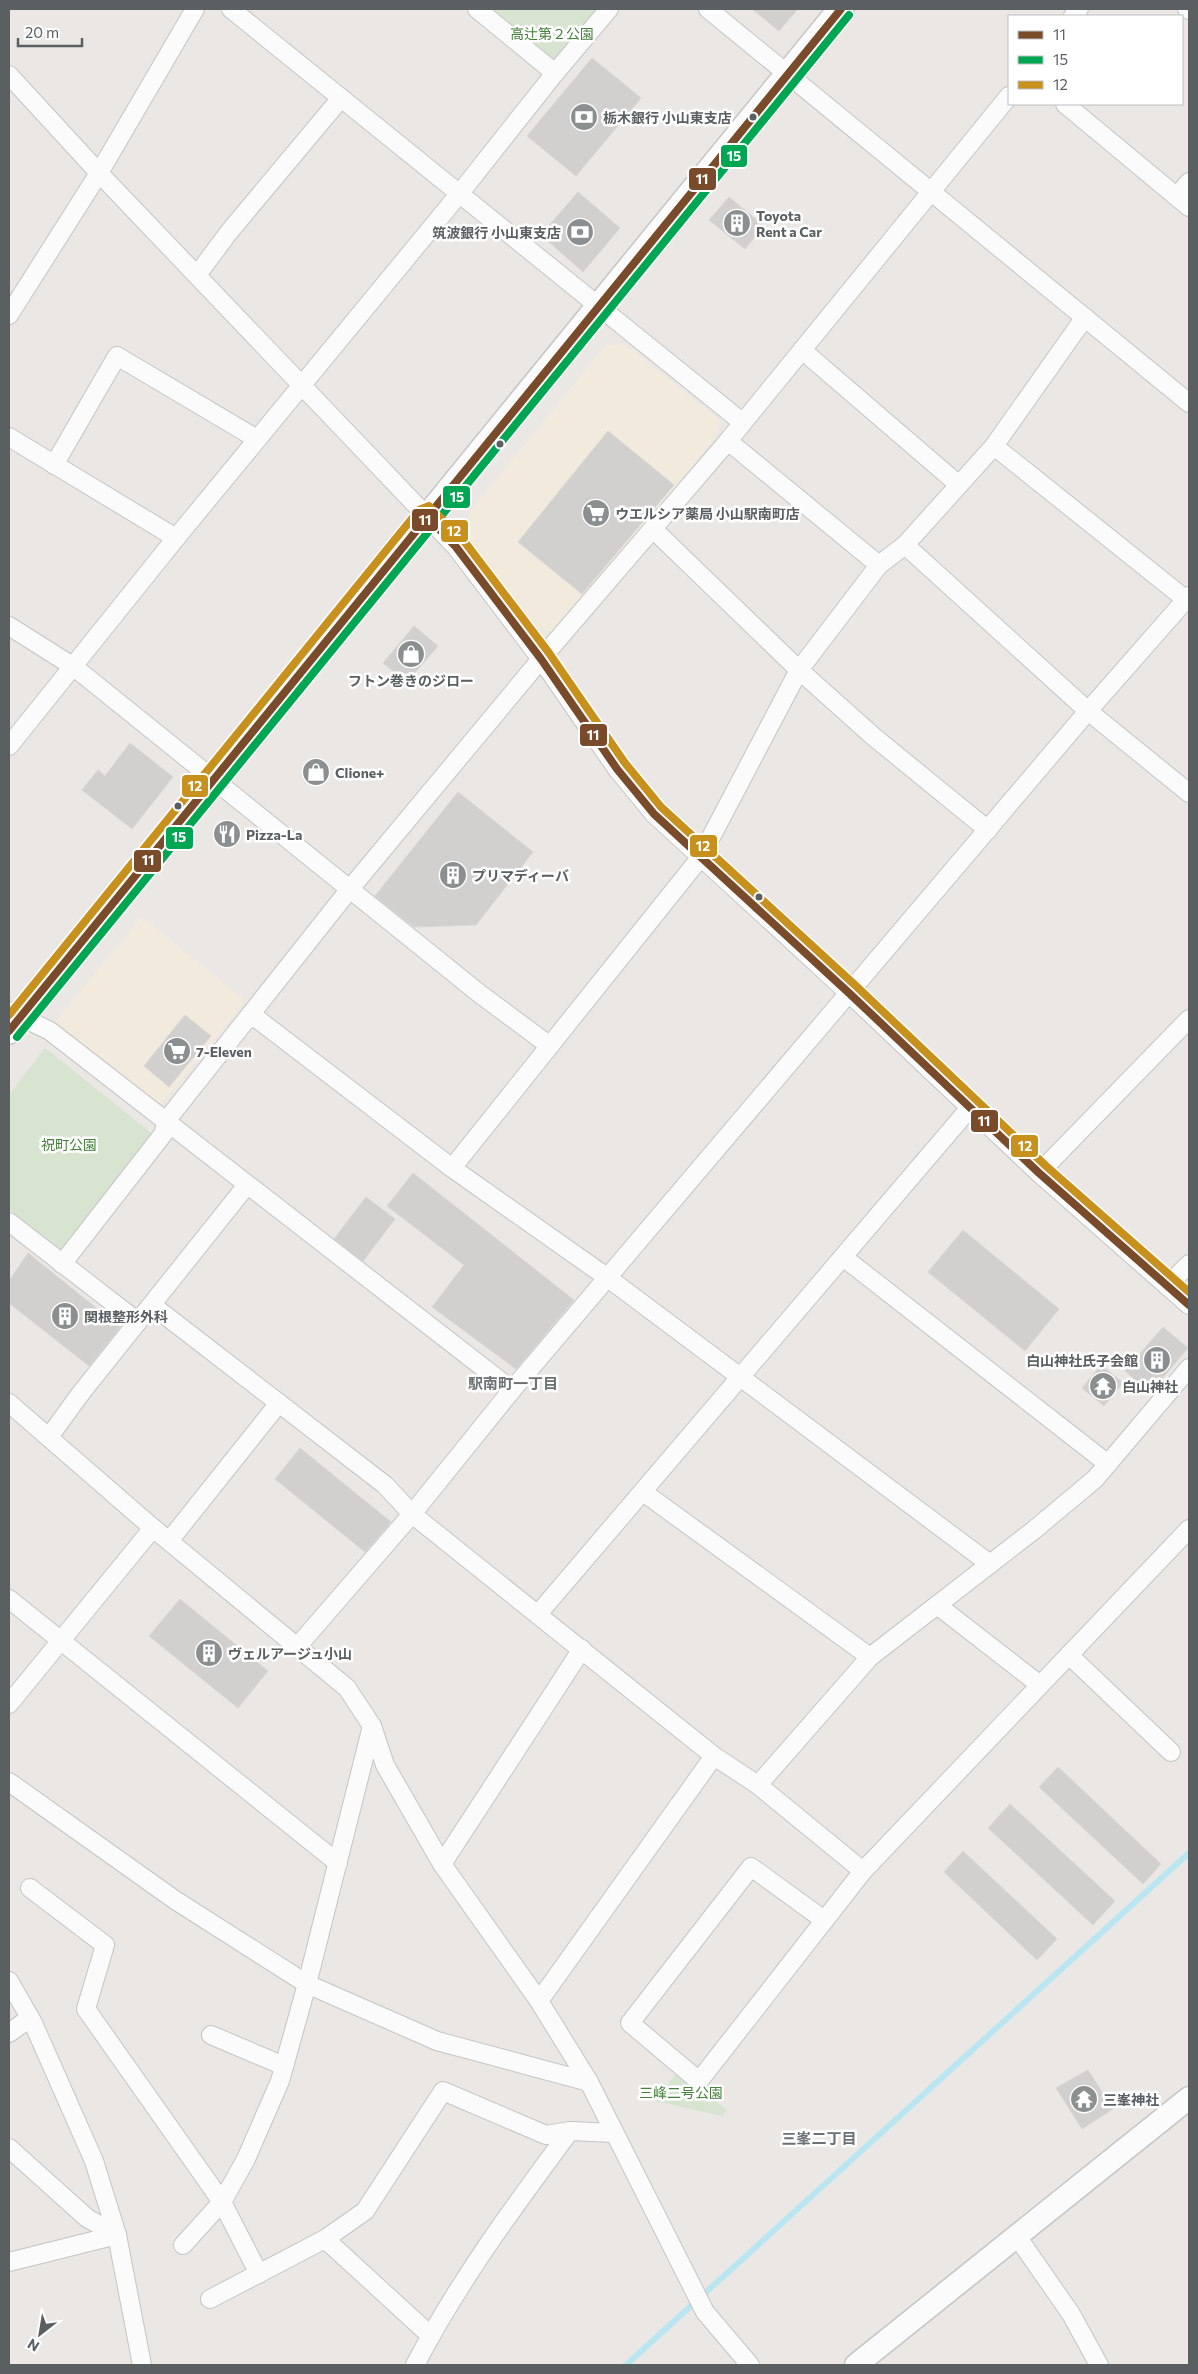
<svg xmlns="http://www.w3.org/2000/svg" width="1198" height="2374" font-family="Commissioner,'Noto Sans JP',sans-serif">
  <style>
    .commercial { fill: #f3eade }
    .green { fill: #d7e4d0 }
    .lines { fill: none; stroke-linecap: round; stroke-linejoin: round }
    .stream { stroke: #bae6f2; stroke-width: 6 }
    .building { fill: #d2d0ce; stroke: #d9d6d4 }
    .minor-casing { stroke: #c4c5c4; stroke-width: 20 }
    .tertiary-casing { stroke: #c4c5c4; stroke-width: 25 }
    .secondary-casing { stroke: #c5c5c5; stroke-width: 28 }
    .minor { stroke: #fcfbfb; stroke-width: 18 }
    .tertiary { stroke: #fcfbfb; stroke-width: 22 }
    .secondary { stroke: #fcfbfb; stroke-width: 25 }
    .bus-1-casing { stroke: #fff; stroke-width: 11 }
    .bus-2-casing { stroke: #fff; stroke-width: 11 }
    .bus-3-casing { stroke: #fff; stroke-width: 11 }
    .bus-1 { stroke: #7a4b2a; stroke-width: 8 }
    .bus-2 { stroke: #00a651; stroke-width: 8 }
    .bus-3 { stroke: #c8911d; stroke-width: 8 }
    .bus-dot { fill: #5a5f62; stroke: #fff; stroke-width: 2 }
    .labels { text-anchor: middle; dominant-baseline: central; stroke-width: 5; stroke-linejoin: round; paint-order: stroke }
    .park-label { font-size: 14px; fill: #46803b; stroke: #fff }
    .poi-label { font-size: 14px; font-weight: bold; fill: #5a5f62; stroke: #fff; text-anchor: start }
    .neighbourhood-label { font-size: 15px; font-weight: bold; fill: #6c7174; stroke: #fff }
    .line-badge { stroke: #fff; stroke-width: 2 }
    .badge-label { font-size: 14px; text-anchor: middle; font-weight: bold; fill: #fff }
  </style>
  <rect width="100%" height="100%" fill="#eae7e4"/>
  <g class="commercial">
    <polygon points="623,343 721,421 716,437 556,633 534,627 465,532 468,514 605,346"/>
    <polygon points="142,916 246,1001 158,1108 54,1023"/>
  </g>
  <g class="green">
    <polygon points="483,9 605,9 555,67"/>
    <polygon points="45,1048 155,1136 62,1250 9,1209 9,1095"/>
    <polygon points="678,2071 727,2110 722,2116 655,2101"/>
  </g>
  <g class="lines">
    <polyline class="stream" points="626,2365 1189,1853"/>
  </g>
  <g class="building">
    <polygon points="752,9 798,9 779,31"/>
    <polygon points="592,58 641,98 576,176 527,136"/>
    <polygon points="578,192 620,228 583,272 541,235"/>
    <polygon points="729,197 764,226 745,249 709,220"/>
    <polygon points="608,431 674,485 582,594 518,542"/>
    <polygon points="414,626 438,646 407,682 383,663"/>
    <polygon points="130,743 173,777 132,829 82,790 98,770 105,776"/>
    <polygon points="458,792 533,852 476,925 414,927 375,896"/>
    <polygon points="185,1015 211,1036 169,1087 144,1066"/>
    <polygon points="413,1173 574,1300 516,1369 432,1307 464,1265 387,1206"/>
    <polygon points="366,1197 395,1219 363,1261 334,1239"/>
    <polygon points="963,1230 1059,1309 1025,1351 928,1272"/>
    <polygon points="28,1253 120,1327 89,1366 9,1303 9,1281"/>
    <polygon points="1163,1327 1188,1348 1150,1393 1125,1371"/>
    <polygon points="1101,1365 1123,1383 1104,1406 1082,1388"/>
    <polygon points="300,1448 391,1522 365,1552 275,1479"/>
    <polygon points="180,1599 268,1671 238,1708 149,1636"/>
    <polygon points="1058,1767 1161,1864 1143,1884 1039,1787"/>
    <polygon points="1010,1804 1115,1901 1093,1925 988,1828"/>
    <polygon points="963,1851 1057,1939 1037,1960 944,1872"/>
    <polygon points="1088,2070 1113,2109 1082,2129 1056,2088"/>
  </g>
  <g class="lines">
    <g class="minor-casing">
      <g id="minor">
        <polyline points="231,9 742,422"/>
        <polyline points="477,9 555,73"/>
        <polyline points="708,9 1189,403"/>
        <polyline points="1187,9 1189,10"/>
        <polyline points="1073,16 1079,9"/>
        <polyline points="9,75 99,173 456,547 541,659 617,769 654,814 849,993 1039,1173 1189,1305"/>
        <polyline points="1065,104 1189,207"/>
        <polyline points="1177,196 1189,182"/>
        <polyline points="197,275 229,232 341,98"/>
        <polyline points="9,315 99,173 195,9"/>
        <polyline points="802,350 959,485"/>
        <polyline points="9,437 176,538"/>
        <polyline points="728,441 879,565"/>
        <polyline points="994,446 1189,602"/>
        <polyline points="54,465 117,356 257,439"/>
        <polyline points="653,529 799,670 874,737 988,830"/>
        <polyline points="905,545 1088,711 1189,793"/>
        <polyline points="9,626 74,667 480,994 550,1046"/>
        <polyline points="9,746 176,538 460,193 555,73 609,9"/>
        <polyline points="9,1011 50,1031 512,1390 1088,711 1189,596"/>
        <polyline points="252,1015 452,1168 608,1278 990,1564"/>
        <polyline points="452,1168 700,858 799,670 879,565 905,545 994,446 1085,317"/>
        <polyline points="1039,1173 1189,1019"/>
        <polyline points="9,1222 138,1322"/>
        <polyline points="843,1257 1108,1464"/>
        <polyline points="62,1264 164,1133 166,1121 349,890 541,659 728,441 1009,96"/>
        <polyline points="1167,1286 1189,1264"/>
        <polyline points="152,1305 385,1485 412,1514 714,1756 758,1785 863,1871"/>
        <polyline points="9,1403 153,1528 347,1688 372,1726 385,1765 442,1864 539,2001 589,2082 705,2312 750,2365"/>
        <polyline points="49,1437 81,1393 247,1185"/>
        <polyline points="643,1492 870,1657"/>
        <polyline points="169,1541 279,1403"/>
        <polyline points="9,1599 338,1863"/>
        <polyline points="937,1605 1040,1685"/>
        <polyline points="538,1614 969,1109"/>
        <polyline points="297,1647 412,1514 512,1390"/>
        <polyline points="1069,1655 1171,1752"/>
        <polyline points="9,1704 153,1528"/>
        <polyline points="9,1782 175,1900 307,1984 437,2041 589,2082"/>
        <polyline points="758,1785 870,1657 1034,1530 1095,1479 1189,1368"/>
        <polyline points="442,1864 582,1649"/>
        <polyline points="30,1888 105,1945 86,2009 222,2202 259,2274"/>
        <polyline points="824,1920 751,1867 630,2023 699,2081 863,1871 1189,1529"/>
        <polyline points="9,1981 33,2023 94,2161 117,2235 142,2365"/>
        <polyline points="539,2001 714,1756"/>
        <polyline points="9,2033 30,2018"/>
        <polyline points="211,2035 284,2066"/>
        <polyline points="9,2148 87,2218 117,2235"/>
        <polyline points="1016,2235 1071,2314 1099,2365"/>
        <polyline points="325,2239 431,2336"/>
        <polyline points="183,2245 222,2202 246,2159 280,2081 307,1984 372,1726"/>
        <polyline points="9,2262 117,2235"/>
        <polyline points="210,2299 325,2239 365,2211 443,2091 546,2135 570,2131 614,2133"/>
        <path d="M415 2365C460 2279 513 2208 570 2131"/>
      </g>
    </g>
    <g class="tertiary-casing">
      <polyline id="tertiary" points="856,2365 1189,2098"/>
    </g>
    <g class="secondary-casing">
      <polyline id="secondary" points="9,1031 841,9"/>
    </g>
    <use href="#minor" class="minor"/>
    <use href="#tertiary" class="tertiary"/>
    <use href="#secondary" class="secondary"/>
    <g class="bus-1-casing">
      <g id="bus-1">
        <polyline points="427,516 456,547 541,659 617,769 654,814 849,993 1039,1173 1189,1305"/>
        <polyline points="9,1031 841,9"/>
      </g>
    </g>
    <g class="bus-2-casing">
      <polyline id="bus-2" points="17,1037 849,15"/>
    </g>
    <g class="bus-3-casing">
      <polyline id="bus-3" points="9,1015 419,510 429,506 464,541 549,653 625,763 661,807 856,986 1046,1166 1189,1292"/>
    </g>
    <use href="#bus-1" class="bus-1"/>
    <use href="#bus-2" class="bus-2"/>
    <use href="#bus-3" class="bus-3"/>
  </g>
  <defs>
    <g id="bank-disc" transform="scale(1.4375)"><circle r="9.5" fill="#8c8f90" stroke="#fff"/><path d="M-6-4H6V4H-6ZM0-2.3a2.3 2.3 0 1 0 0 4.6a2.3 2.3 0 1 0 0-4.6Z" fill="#fff"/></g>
    <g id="building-disc" transform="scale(1.4375)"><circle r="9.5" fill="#8c8f90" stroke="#fff"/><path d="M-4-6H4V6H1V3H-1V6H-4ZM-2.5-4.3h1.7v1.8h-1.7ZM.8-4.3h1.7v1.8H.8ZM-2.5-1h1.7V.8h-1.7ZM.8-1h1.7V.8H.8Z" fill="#fff"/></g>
    <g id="supermarket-disc" transform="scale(1.4375)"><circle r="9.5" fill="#8c8f90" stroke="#fff"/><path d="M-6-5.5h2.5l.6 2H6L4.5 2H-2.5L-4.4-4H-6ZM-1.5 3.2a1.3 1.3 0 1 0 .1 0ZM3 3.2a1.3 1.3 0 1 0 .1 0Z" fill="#fff"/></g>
    <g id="shop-disc" transform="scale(1.4375)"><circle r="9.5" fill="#8c8f90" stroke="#fff"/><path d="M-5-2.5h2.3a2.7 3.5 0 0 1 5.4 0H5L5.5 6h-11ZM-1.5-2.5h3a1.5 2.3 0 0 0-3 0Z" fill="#fff"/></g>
    <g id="restaurant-disc" transform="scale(1.4375)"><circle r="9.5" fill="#8c8f90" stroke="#fff"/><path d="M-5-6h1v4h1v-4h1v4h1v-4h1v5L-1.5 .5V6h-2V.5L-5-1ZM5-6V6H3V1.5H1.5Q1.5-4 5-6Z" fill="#fff"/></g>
    <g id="temple-disc" transform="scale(1.4375)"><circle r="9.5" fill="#8c8f90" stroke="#fff"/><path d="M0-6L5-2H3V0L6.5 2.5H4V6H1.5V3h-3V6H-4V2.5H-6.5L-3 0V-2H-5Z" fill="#fff"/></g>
  </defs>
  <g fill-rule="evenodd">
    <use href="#bank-disc" x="584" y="117"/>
    <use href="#building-disc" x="737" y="223"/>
    <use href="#bank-disc" x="580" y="232"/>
    <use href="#supermarket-disc" x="596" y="513"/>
    <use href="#shop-disc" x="411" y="654"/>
    <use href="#shop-disc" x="316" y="772"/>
    <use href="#restaurant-disc" x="227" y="834"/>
    <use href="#building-disc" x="453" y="875"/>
    <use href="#supermarket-disc" x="177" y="1051"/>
    <use href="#building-disc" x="65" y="1316"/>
    <use href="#building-disc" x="1157" y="1360"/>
    <use href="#temple-disc" x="1103" y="1386"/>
    <use href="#building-disc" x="209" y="1653"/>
    <use href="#temple-disc" x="1084" y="2099"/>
  </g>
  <g class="bus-dot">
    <circle cx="753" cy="117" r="4.5"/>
    <circle cx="500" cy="444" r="4.5"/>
    <circle cx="178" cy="806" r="4.5"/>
    <circle cx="759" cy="897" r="4.5"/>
  </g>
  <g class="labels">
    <g class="park-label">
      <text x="552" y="33">高辻第２公園</text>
      <text x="69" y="1144">祝町公園</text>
      <text x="681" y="2092">三峰二号公園</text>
    </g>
    <g class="poi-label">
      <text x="603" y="117">栃木銀行 小山東支店</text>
      <text x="756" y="215">Toyota<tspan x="756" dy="16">Rent a Car</tspan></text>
      <text x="561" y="232" text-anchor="end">筑波銀行 小山東支店</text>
      <text x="615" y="513">ウエルシア薬局 小山駅南町店</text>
      <text x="411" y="680" text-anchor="middle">フトン巻きのジロー</text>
      <text x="335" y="772">Clione+</text>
      <text x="246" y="834">Pizza-La</text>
      <text x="472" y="875">プリマディーバ</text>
      <text x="196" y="1051">7-Eleven</text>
      <text x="84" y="1316">関根整形外科</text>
      <text x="1138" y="1360" text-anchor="end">白山神社氏子会館</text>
      <text x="1122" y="1386">白山神社</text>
      <text x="228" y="1653">ヴェルアージュ小山</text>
      <text x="1103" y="2099">三峯神社</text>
    </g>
    <g class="neighbourhood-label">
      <text x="513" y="1383">駅南町一丁目</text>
      <text x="819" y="2138">三峯二丁目</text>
    </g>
  </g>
  <g class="line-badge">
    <rect x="720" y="144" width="28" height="24" rx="5" fill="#00a651"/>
    <rect x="688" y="167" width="29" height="24" rx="5" fill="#7a4b2a"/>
    <rect x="442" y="485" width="29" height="24" rx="5" fill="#00a651"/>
    <rect x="411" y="508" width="28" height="24" rx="5" fill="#7a4b2a"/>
    <rect x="440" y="519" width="29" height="24" rx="5" fill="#c8911d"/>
    <rect x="579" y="723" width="29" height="24" rx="5" fill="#7a4b2a"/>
    <rect x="181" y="774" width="28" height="24" rx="5" fill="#c8911d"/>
    <rect x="165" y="826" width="29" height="24" rx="5" fill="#00a651"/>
    <rect x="689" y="834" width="29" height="24" rx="5" fill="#c8911d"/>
    <rect x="133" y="849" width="29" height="24" rx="5" fill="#7a4b2a"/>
    <rect x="970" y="1109" width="29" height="24" rx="5" fill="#7a4b2a"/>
    <rect x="1010" y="1134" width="29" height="24" rx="5" fill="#c8911d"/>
  </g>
  <g class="badge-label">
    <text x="734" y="161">15</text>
    <text x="702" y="184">11</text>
    <text x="457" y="502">15</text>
    <text x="425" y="525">11</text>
    <text x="454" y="536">12</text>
    <text x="593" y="740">11</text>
    <text x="195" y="791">12</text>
    <text x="179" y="842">15</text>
    <text x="703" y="851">12</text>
    <text x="148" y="865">11</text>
    <text x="984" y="1126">11</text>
    <text x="1025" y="1151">12</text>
  </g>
  <rect width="1198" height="2374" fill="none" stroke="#5a5f62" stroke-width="20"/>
  <rect x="1008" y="15" width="175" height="90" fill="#ffffff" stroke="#bdbfc0"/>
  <rect x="1018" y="31" width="25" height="8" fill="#7a4b2a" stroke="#bdbfc0"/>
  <text x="1053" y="40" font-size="15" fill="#5a5f62">11</text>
  <rect x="1018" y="56" width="25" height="8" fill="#00a651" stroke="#bdbfc0"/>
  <text x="1053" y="65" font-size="15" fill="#5a5f62">15</text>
  <rect x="1018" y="81" width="25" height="8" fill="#c8911d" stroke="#bdbfc0"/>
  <text x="1053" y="90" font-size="15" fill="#5a5f62">12</text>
  <g transform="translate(40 2334) rotate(211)" stroke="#ffffff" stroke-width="4" paint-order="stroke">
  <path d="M0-4L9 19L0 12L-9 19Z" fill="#5a5f62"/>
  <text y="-8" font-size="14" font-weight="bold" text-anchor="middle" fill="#5a5f62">N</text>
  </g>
  <path d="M18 38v8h64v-8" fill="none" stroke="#5a5f62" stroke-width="2.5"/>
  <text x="25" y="38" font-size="15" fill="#5a5f62" stroke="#ffffff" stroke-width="4" paint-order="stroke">20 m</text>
</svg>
